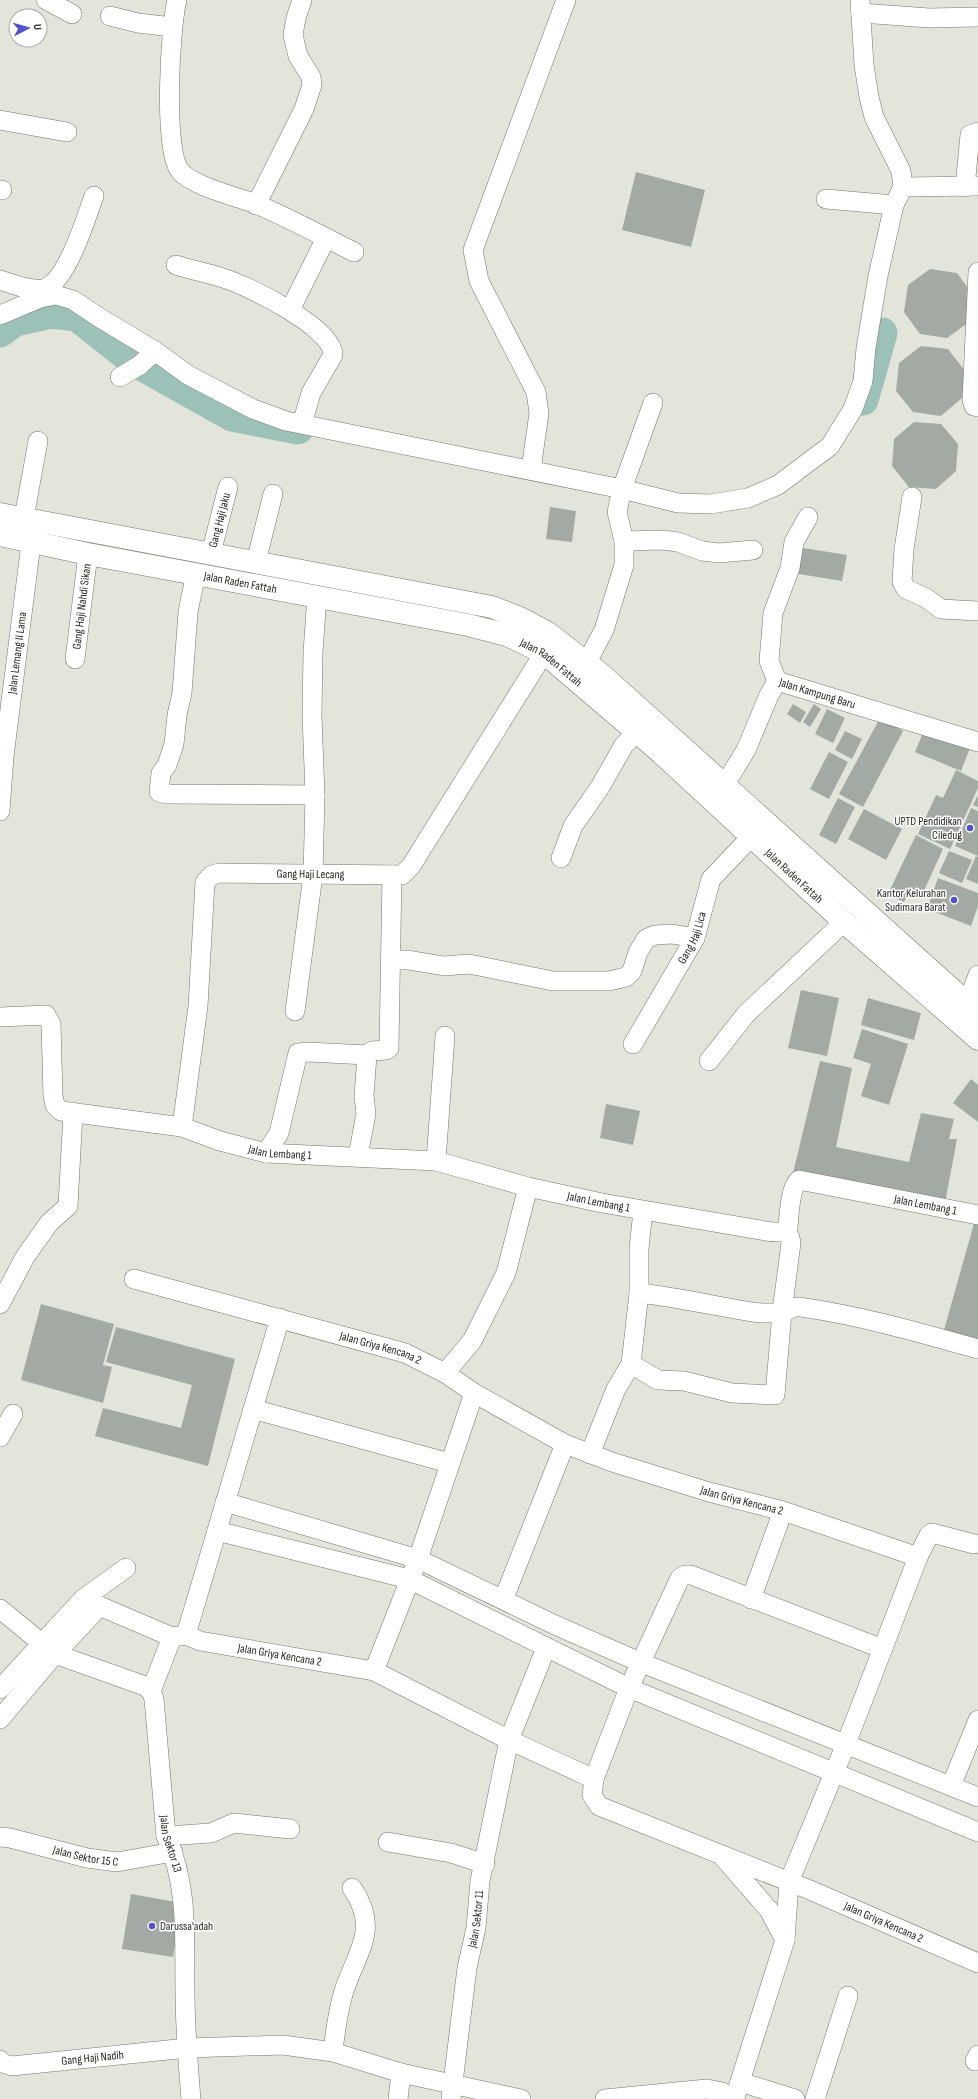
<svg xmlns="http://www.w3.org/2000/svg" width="978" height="2099" font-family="'Sofia Sans Condensed',sans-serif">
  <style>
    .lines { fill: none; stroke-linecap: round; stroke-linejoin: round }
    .river { stroke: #9bc1b8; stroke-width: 31 }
    .building { fill: #a2aaa3 }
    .street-casing { stroke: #74766d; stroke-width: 20 }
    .secondary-casing { stroke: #74766d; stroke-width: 23 }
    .street { stroke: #fff; stroke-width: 19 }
    .secondary { stroke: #fff; stroke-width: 22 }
    .poi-dot { fill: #5052c9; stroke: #fff; stroke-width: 1.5 }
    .labels { text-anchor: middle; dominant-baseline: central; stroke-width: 3; stroke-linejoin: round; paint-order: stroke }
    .street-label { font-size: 12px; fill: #272723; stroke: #fff }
    .poi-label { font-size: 12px; fill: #272723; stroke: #fff; text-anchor: end }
  </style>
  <rect width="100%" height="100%" fill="#e3e5da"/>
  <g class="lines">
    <g class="river">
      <polyline points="0,332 15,321 51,313 77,316 134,361 232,416 298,429"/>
      <polyline points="863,400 882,333"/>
    </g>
  </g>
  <g class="building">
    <polygon points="636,172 705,190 691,247 622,230"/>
    <polygon points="930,269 957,273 973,295 969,322 947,338 920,334 904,312 908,285"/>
    <polygon points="921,346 948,349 965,371 962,398 941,416 913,412 896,391 899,363"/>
    <polygon points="914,422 941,424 958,444 956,471 936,489 909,487 892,466 894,439"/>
    <polygon points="550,507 576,511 572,542 546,539"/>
    <polygon points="797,547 847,555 842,581 793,573"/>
    <polygon points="793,704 806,712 800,723 787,714"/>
    <polygon points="814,704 821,709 810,727 803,722"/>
    <polygon points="827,709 845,718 833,743 815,734"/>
    <polygon points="880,718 903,731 863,807 839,794"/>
    <polygon points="924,730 970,748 961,771 915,752"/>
    <polygon points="845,731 862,739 852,759 835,750"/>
    <polygon points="829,752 848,762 829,799 810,789"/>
    <polygon points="956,770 978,781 978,788 950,849 918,834 936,795 943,798"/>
    <polygon points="978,795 978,807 973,805"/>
    <polygon points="838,798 855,807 836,844 819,835"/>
    <polygon points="971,808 978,811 978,856 955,846"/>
    <polygon points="864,809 902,829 886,860 848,839"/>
    <polygon points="916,835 943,849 922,895 910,890 904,902 888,894"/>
    <polygon points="949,851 972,860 962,883 939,873"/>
    <polygon points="976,856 978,857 978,884 966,879"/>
    <polygon points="938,878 978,893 978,906 971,926 927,909"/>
    <polygon points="801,990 839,998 827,1056 788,1048"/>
    <polygon points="868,998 921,1013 914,1040 861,1025"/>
    <polygon points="862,1029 908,1044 889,1105 861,1096 871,1064 853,1058"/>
    <polygon points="820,1061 852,1068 836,1147 909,1162 921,1113 954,1119 949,1139 957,1139 945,1203 793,1173"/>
    <polygon points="971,1079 978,1085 978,1122 953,1103"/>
    <polygon points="606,1104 640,1111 633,1145 600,1138"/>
    <polygon points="975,1220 978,1221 978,1345 942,1337"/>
    <polygon points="41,1304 114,1324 103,1365 112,1367 103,1403 21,1380"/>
    <polygon points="116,1327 235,1359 208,1466 95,1436 103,1408 181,1428 192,1385 106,1362"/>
    <polygon points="131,1894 182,1903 173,1957 122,1949"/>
  </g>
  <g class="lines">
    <g class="street-casing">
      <g id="street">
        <polyline points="46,0 72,14"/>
        <path d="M177 0C170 28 163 150 180 171 192 186 238 197 256 204 289 218 322 236 354 252"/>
        <polyline points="861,13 929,18 978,17"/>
        <polyline points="110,16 138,23 172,27"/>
        <polyline points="0,120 67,132"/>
        <polyline points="903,187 978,186"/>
        <polyline points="965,187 970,135 978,132"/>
        <polyline points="0,190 2,190"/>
        <polyline points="826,199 894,205"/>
        <polyline points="256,205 304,109 312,85 311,77 298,56 293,35 296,18 302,0"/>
        <path d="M176 265C191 270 208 273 223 278 247 285 334 328 333 355L311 393 302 424"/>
        <polyline points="978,272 972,400 974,406 978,407"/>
        <path d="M0 280C13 284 33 293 46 288 68 278 86 218 94 196"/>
        <polyline points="290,310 326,238"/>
        <polyline points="0,315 40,298 56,295 73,300 100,318 155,351 188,375 253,409 286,421 622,489 678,503 711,504 748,498 778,485 830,446 853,409 863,381 866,348 878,276 894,205 903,187 901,171 874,117 869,97 864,65 860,0"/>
        <polyline points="120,377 140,365 155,351"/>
        <polyline points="531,470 539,413 536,392 479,281 473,250 566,0"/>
        <polyline points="912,497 904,549 902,582 906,589 926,598 941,609 978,611"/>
        <path id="s1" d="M808 517 794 542 790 568 773 613 769 661 777 681 978 742"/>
        <polyline points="24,518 38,441"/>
        <polyline points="624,541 662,540 678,542 702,551 719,553 753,550"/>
        <path id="s2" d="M211 553 228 487"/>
        <polyline points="256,562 273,494"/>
        <polyline points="196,573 188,612 182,693 177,715 174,744 167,765 161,773 159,792 166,794 315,795"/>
        <path id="s3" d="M75 659 88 554"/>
        <polyline points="587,662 604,630 624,565 624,541 617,512 622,489 653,403"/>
        <polyline points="725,784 746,750 769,695 777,681"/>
        <path id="s4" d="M0 811 4 756 33 528"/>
        <polyline points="561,858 573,826 600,787 624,745 637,732"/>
        <polyline points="391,960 408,960 444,966 469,964 553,981 609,981 626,977 632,971 638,952 646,939 655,935 672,934 695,938"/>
        <polyline points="967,1004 978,975"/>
        <polyline points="295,1011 313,875 315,795 312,715 313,652 317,596"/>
        <path id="s5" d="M0 1017 46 1015 51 1024 53 1096 55 1105 61 1111 182 1127 220 1141 266 1153 436 1161 528 1187 602 1203 766 1231C774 1232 782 1234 788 1228 789 1216 790 1187 799 1180L978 1215"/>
        <path id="s6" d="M633 1044 695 938 711 879 752 836"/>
        <polyline points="709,1061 746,1014 844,922"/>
        <path id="s7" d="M182 1127 198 1006 205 882 212 875 219 873 402 875 411 866 544 653"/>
        <polyline points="266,1153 279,1133 298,1053 308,1052 367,1055"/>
        <polyline points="358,1156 366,1114 364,1096 367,1055 372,1051 386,1050 389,1048 392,875"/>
        <polyline points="436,1161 445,1036"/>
        <path id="s8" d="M134 1279 405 1353 445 1373 474 1393 565 1444 612 1462 709 1492 783 1511 918 1557"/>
        <path d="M639 1293C675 1297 711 1305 746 1311 756 1313 773 1314 783 1312 789 1310 794 1306 800 1307 862 1316 918 1332 978 1349"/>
        <polyline points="0,1304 25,1257 49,1223 68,1206 73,1112"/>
        <polyline points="631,1364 658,1380 684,1381 732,1393 775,1395 782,1312 791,1243 790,1238 785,1231"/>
        <polyline points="445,1373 472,1341 506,1273 528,1187"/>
        <polyline points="253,1409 449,1463"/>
        <polyline points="0,1437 13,1414"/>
        <polyline points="590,1454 616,1389 631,1364 639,1293 639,1248 643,1211"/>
        <polyline points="225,1502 418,1559 555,1625 642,1663 978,1797"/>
        <polyline points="217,1531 409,1579 629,1688 978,1832"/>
        <polyline points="504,1598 565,1444"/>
        <path id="s9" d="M83 1599 172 1637 186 1635 200 1641 374 1671 509 1740 594 1779"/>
        <polyline points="751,1599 783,1511"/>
        <path id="s10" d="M0 1609 55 1654 145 1686 151 1691 154 1699 166 1836C189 1888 184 1937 185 1992 185 2028 188 2063 191 2099"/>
        <polyline points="186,1635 280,1318"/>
        <path id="s11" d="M883 1649 691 1575H685L680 1578 629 1688 594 1779 592 1795 599 1806 810 1890 978 1963"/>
        <polyline points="374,1671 418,1559 474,1393"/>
        <polyline points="0,1689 83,1599 126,1568"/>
        <polyline points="151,1691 172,1637"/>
        <polyline points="0,1719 55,1654 100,1606"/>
        <polyline points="951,1786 978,1720"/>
        <polyline points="166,1836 211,1833 234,1823 290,1829"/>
        <path id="s12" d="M0 1837 10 1838 87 1858 117 1862 173 1852"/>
        <polyline points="388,1842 451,1853 485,1864"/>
        <polyline points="723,1857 769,1910 785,1940"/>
        <path d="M333 2052C335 2032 338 2013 343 1994 356 1952 381 1930 352 1888"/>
        <path id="s13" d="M0 2060 2 2063 12 2066 187 2048 283 2045 333 2052 401 2073 521 2099"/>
        <polyline points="975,2061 978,2055"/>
        <polyline points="740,2082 795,2099"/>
        <polyline points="398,2099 401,2073"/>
        <path id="s14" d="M451 2099 467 1968 476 1928 480 1881 509 1740 546 1648"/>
        <polyline points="605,2099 707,2089 722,2092 730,2099"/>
        <polyline points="731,2099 736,2094 785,1940 789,1882 846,1744 918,1557 929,1535 932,1533 974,1544"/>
        <polyline points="815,2099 848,1996"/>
      </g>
    </g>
    <g class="secondary-casing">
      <g id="secondary">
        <polyline points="0,514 492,607 520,618 548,633 602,675 978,1013"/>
        <path id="s15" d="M0 535 88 554 468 625 507 635 544 653 660 752 844 922 978 1039"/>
      </g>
    </g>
    <use href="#street" class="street"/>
    <use href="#secondary" class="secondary"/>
  </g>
  <g class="poi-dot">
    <circle cx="970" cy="828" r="4"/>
    <circle cx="954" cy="900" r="4"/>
    <circle cx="152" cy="1926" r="4"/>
  </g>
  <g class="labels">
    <g class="street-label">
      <text stroke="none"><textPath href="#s2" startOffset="34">Gang Haji Jaku</textPath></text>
      <text stroke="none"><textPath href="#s15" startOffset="245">Jalan Raden Fattah</textPath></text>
      <text stroke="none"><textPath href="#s3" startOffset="53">Gang Haji Nahdi Sikan</textPath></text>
      <text stroke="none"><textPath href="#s4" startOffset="159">Jalan Lemang II Lama</textPath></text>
      <text stroke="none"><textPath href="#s15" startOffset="569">Jalan Raden Fattah</textPath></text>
      <text stroke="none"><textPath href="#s1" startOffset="215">Jalan Kampung Baru</textPath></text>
      <text stroke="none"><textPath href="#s7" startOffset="355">Gang Haji Lecang</textPath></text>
      <text stroke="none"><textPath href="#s15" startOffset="893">Jalan Raden Fattah</textPath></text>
      <text stroke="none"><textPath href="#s6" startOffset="122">Gang Haji Lica</textPath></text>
      <text stroke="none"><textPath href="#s5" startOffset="370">Jalan Lembang 1</textPath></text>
      <text stroke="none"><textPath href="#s5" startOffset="694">Jalan Lembang 1</textPath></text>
      <text stroke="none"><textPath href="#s5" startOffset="1066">Jalan Lembang 1</textPath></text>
      <text stroke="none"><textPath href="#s8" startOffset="256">Jalan Griya Kencana 2</textPath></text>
      <text stroke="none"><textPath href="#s8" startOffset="651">Jalan Griya Kencana 2</textPath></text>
      <text stroke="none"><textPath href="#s9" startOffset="207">Jalan Griya Kencana 2</textPath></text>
      <text stroke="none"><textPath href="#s10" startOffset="329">Jalan Sektor 13</textPath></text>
      <text stroke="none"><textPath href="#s12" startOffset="88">Jalan Sektor 15 C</textPath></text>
      <text stroke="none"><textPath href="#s14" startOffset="182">Jalan Sektor 11</textPath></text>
      <text stroke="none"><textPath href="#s11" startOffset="773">Jalan Griya Kencana 2</textPath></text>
      <text stroke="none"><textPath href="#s13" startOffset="95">Gang Haji Nadih</textPath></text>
    </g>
    <g class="poi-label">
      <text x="962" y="821">UPTD Pendidikan<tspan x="962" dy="14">Ciledug</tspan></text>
      <text x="946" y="893">Kantor Kelurahan<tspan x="946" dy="14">Sudimara Barat</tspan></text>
      <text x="160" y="1926" text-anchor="start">Darussa'adah</text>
    </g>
  </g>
  <g transform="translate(28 28) rotate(84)"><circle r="19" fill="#ffffff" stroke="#a9a9a7"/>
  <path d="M0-3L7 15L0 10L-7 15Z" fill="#5052c9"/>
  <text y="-6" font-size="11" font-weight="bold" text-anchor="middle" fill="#272723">U</text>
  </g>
</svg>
